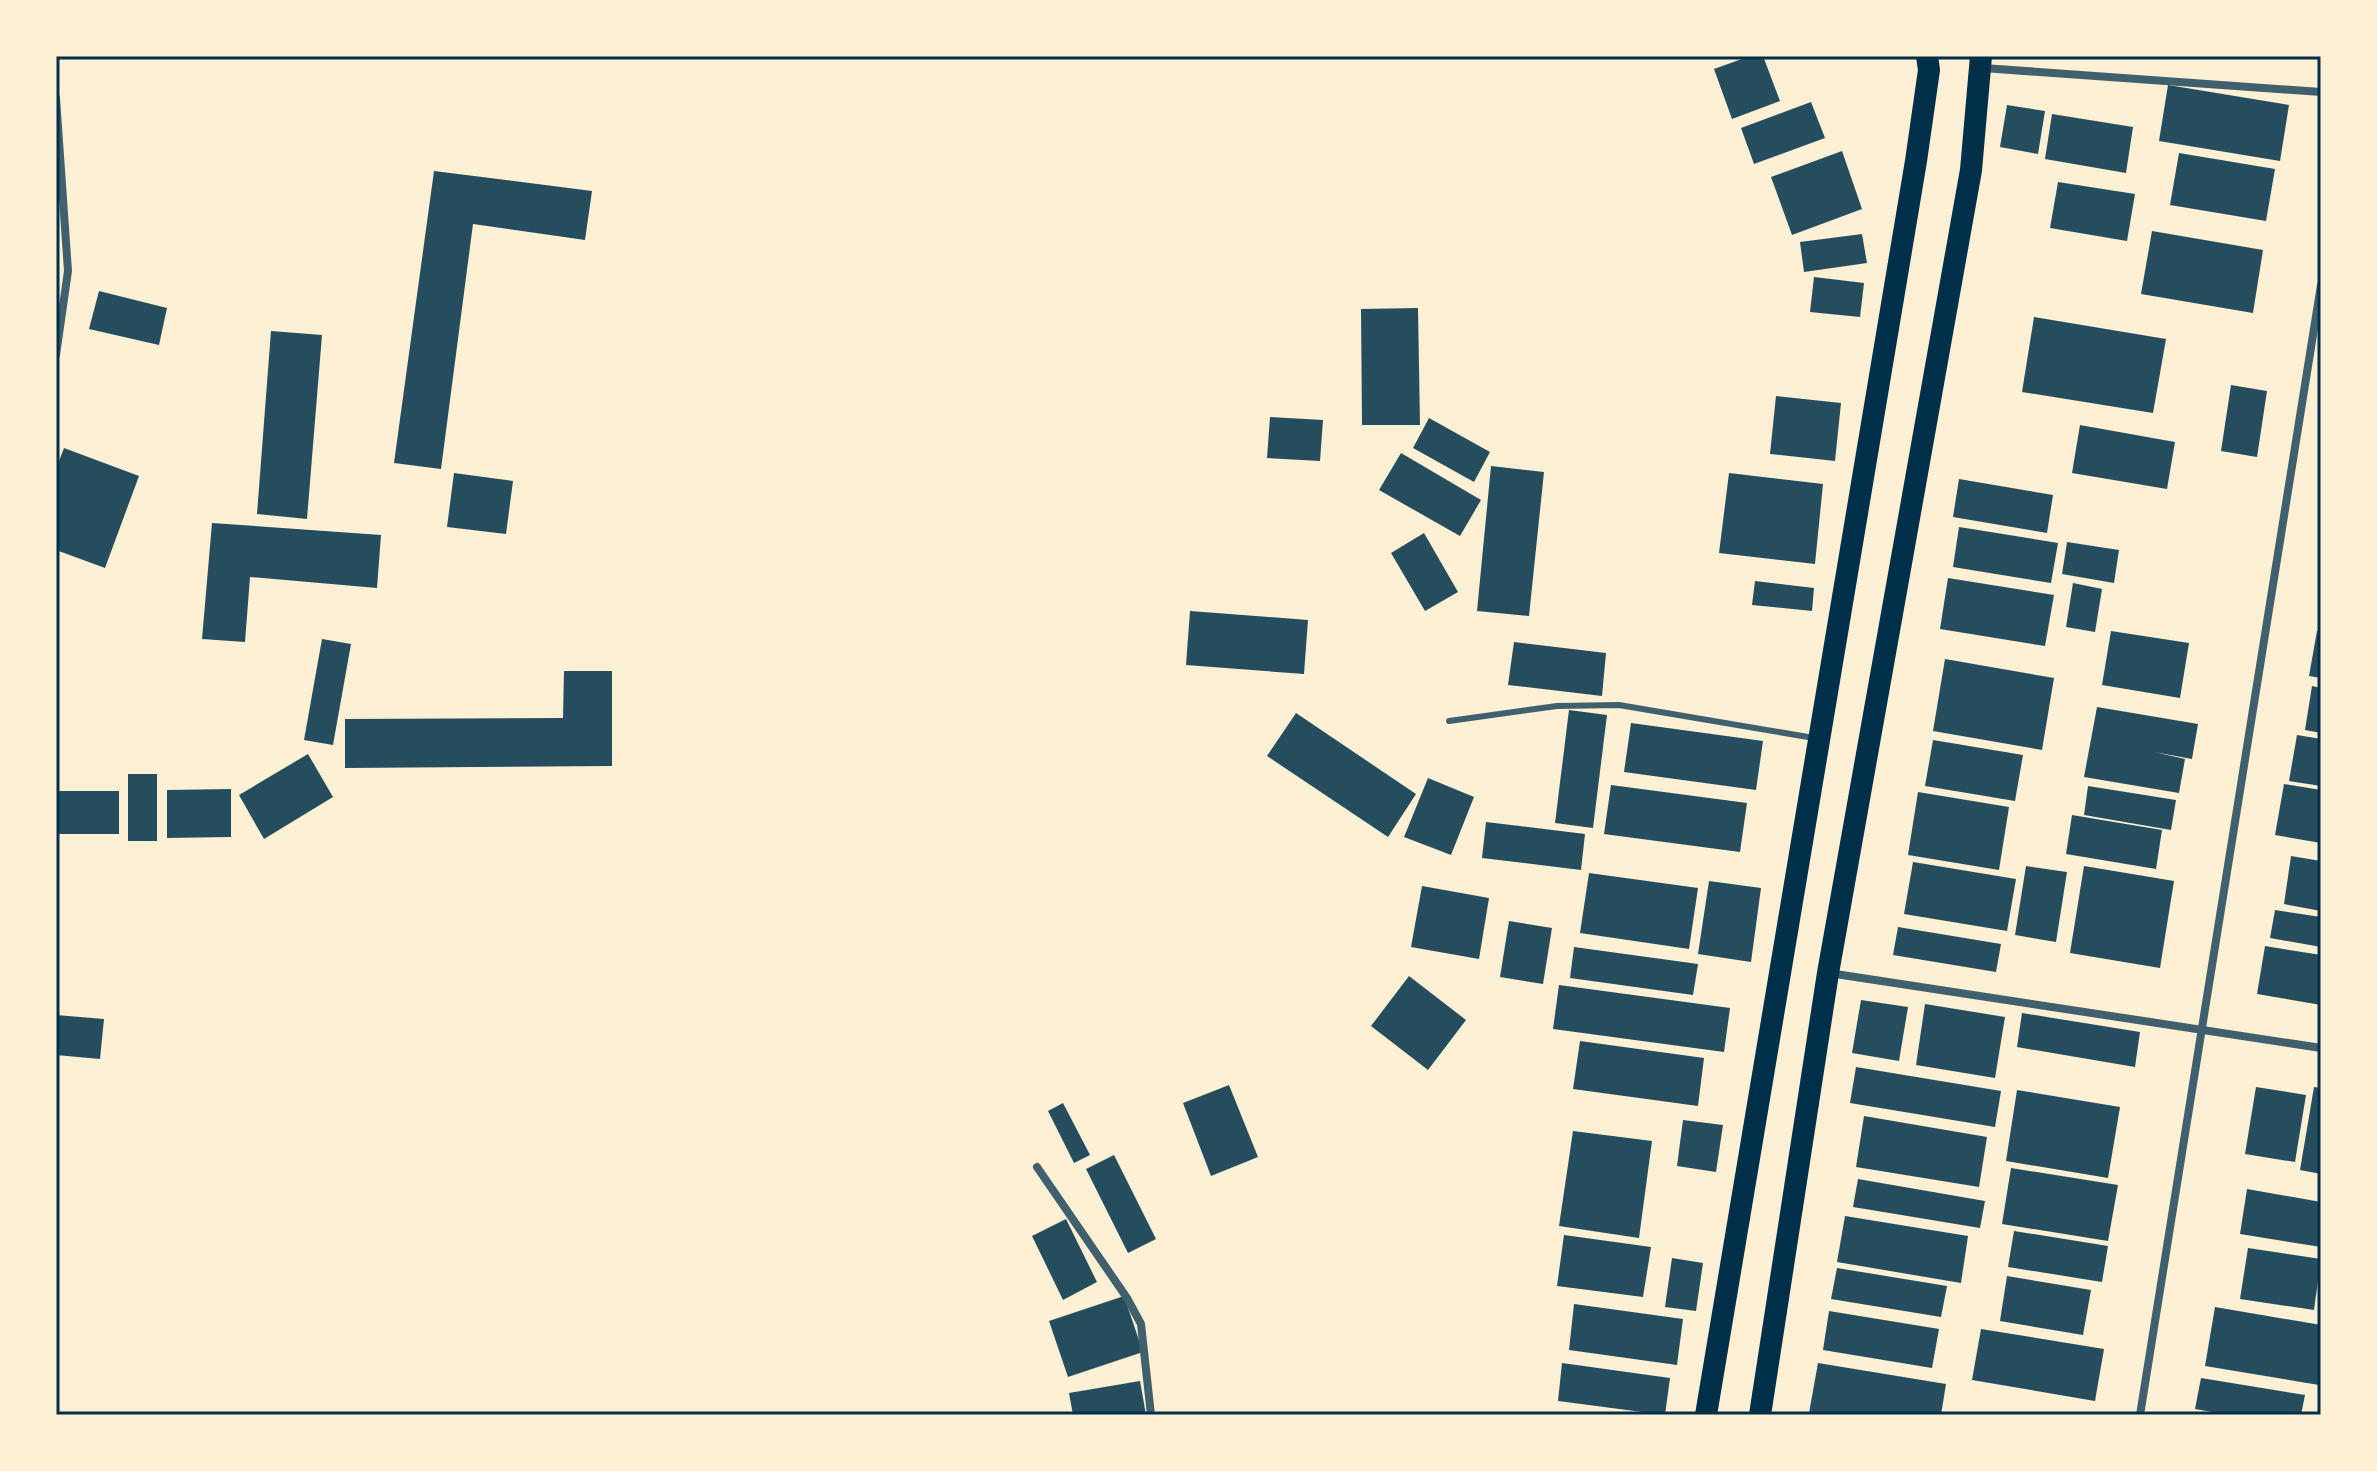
<svg xmlns="http://www.w3.org/2000/svg" width="2377" height="1471" font-family="'Asap Condensed',sans-serif">
  <style>
    .building { fill: #264d5e }
    .lines { fill: none; stroke-linecap: round; stroke-linejoin: round }
    .service { stroke: #3f606c; stroke-width: 6 }
    .minor { stroke: #3f606c; stroke-width: 8 }
    .trunk { stroke: #003049; stroke-width: 22 }
    .neatline { fill: none; stroke: #003049; stroke-width: 3 }
  </style>
  <rect width="100%" height="100%" fill="#fdf0d5"/>
  <g class="building">
    <polygon points="1750,56 1763,56 1780,101 1732,119 1714,69"/>
    <polygon points="2168,85 2289,105 2280,161 2159,141"/>
    <polygon points="1811,102 1825,138 1754,164 1741,128"/>
    <polygon points="2007,105 2045,111 2038,154 2000,147"/>
    <polygon points="2052,114 2133,127 2126,173 2045,159"/>
    <polygon points="1842,151 1862,209 1792,235 1771,177"/>
    <polygon points="2179,153 2275,169 2266,221 2170,205"/>
    <polygon points="434,171 592,191 585,240 473,224 441,469 394,463"/>
    <polygon points="2058,182 2135,194 2127,241 2050,228"/>
    <polygon points="2152,231 2263,250 2253,313 2141,294"/>
    <polygon points="1862,234 1867,263 1804,272 1800,242"/>
    <polygon points="1814,277 1864,283 1860,317 1810,312"/>
    <polygon points="99,291 167,308 159,345 89,329"/>
    <polygon points="1418,308 1420,425 1362,425 1361,309"/>
    <polygon points="2034,317 2166,339 2153,413 2022,392"/>
    <polygon points="271,331 322,335 307,519 257,514"/>
    <polygon points="2231,385 2267,391 2257,457 2221,451"/>
    <polygon points="1776,396 1841,403 1835,461 1770,454"/>
    <polygon points="1270,417 1323,420 1320,461 1267,458"/>
    <polygon points="1429,418 1490,452 1474,482 1413,448"/>
    <polygon points="2080,425 2175,442 2167,489 2072,473"/>
    <polygon points="64,448 139,476 105,568 56,550 56,469"/>
    <polygon points="1401,453 1481,500 1460,536 1379,490"/>
    <polygon points="1491,466 1544,472 1529,616 1477,611"/>
    <polygon points="454,473 513,481 506,534 447,527"/>
    <polygon points="1729,473 1823,484 1815,564 1719,553"/>
    <polygon points="1959,479 2053,495 2047,533 1953,517"/>
    <polygon points="212,523 381,535 377,588 250,577 245,642 202,639"/>
    <polygon points="1959,527 2058,543 2051,583 1953,567"/>
    <polygon points="1424,533 1458,592 1425,611 1391,553"/>
    <polygon points="2067,542 2119,550 2114,583 2062,574"/>
    <polygon points="1948,578 2054,595 2045,646 1940,629"/>
    <polygon points="1755,581 1814,588 1812,611 1752,605"/>
    <polygon points="2073,583 2102,589 2095,632 2066,627"/>
    <polygon points="1190,611 1308,620 1304,674 1186,665"/>
    <polygon points="2111,631 2189,643 2180,698 2102,685"/>
    <polygon points="2317,631 2321,631 2321,678 2309,676"/>
    <polygon points="322,639 351,644 333,745 304,740"/>
    <polygon points="1514,642 1606,653 1602,696 1508,685"/>
    <polygon points="1945,659 2054,678 2042,750 1933,731"/>
    <polygon points="564,671 612,671 612,766 345,768 345,719 563,718"/>
    <polygon points="2312,686 2321,688 2321,733 2305,730"/>
    <polygon points="2097,707 2198,724 2192,759 2154,752 2185,759 2179,793 2084,777"/>
    <polygon points="1569,710 1607,715 1593,828 1555,823"/>
    <polygon points="1296,713 1416,794 1388,837 1267,756"/>
    <polygon points="1631,723 1763,741 1756,790 1624,772"/>
    <polygon points="2297,735 2321,739 2321,786 2289,781"/>
    <polygon points="1933,740 2023,755 2015,801 1925,786"/>
    <polygon points="308,754 333,797 264,839 239,795"/>
    <rect x="128" y="774" width="29" height="67"/>
    <polygon points="1428,778 1474,797 1451,855 1404,837"/>
    <polygon points="2284,784 2321,790 2321,843 2275,835"/>
    <polygon points="1611,785 1747,803 1740,852 1604,834"/>
    <polygon points="2088,786 2176,800 2171,830 2084,815"/>
    <polygon points="231,789 231,837 167,838 167,790"/>
    <rect x="56" y="791" width="63" height="43"/>
    <polygon points="1918,792 2009,807 1999,870 1908,855"/>
    <polygon points="2072,815 2162,830 2156,869 2066,854"/>
    <polygon points="1486,822 1585,834 1581,870 1482,858"/>
    <polygon points="2291,856 2321,861 2321,911 2284,904"/>
    <polygon points="1913,862 2016,879 2007,931 1904,914"/>
    <polygon points="2026,866 2067,872 2056,942 2015,935"/>
    <polygon points="2084,866 2174,881 2160,968 2070,953"/>
    <polygon points="1589,873 1698,888 1689,949 1580,933"/>
    <polygon points="1709,881 1761,888 1751,962 1698,954"/>
    <polygon points="1422,886 1489,898 1479,959 1411,947"/>
    <polygon points="2275,910 2321,917 2321,947 2270,938"/>
    <polygon points="1509,921 1552,928 1543,984 1500,977"/>
    <polygon points="1898,927 2001,944 1996,972 1893,955"/>
    <polygon points="2265,946 2321,955 2321,1005 2257,994"/>
    <polygon points="1574,947 1698,964 1693,995 1570,978"/>
    <polygon points="1409,976 1466,1020 1428,1070 1371,1026"/>
    <polygon points="1559,985 1730,1008 1724,1052 1553,1029"/>
    <polygon points="1861,1000 1908,1007 1899,1061 1852,1053"/>
    <polygon points="1925,1004 2005,1017 1995,1078 1916,1065"/>
    <polygon points="2022,1013 2140,1032 2135,1067 2017,1047"/>
    <polygon points="56,1015 104,1019 100,1059 56,1055"/>
    <polygon points="1580,1041 1704,1058 1698,1106 1573,1089"/>
    <polygon points="1856,1067 2001,1091 1995,1127 1850,1103"/>
    <polygon points="1229,1085 1258,1157 1211,1176 1183,1103"/>
    <polygon points="2256,1087 2306,1095 2295,1162 2245,1154"/>
    <polygon points="2314,1087 2321,1088 2321,1174 2300,1170"/>
    <polygon points="2017,1090 2120,1107 2108,1178 2006,1161"/>
    <polygon points="1063,1103 1090,1155 1074,1163 1048,1111"/>
    <polygon points="1864,1116 1987,1137 1979,1187 1856,1167"/>
    <polygon points="1683,1120 1723,1125 1716,1172 1677,1166"/>
    <polygon points="1573,1131 1652,1141 1639,1238 1559,1226"/>
    <polygon points="1114,1155 1156,1239 1128,1253 1086,1169"/>
    <polygon points="2011,1168 2118,1185 2108,1241 2002,1224"/>
    <polygon points="1858,1179 1985,1201 1980,1228 1853,1207"/>
    <polygon points="2247,1189 2321,1202 2321,1247 2240,1234"/>
    <polygon points="1845,1216 1968,1236 1961,1283 1837,1262"/>
    <polygon points="1066,1219 1097,1282 1063,1300 1032,1236"/>
    <polygon points="2014,1231 2108,1246 2102,1282 2008,1267"/>
    <polygon points="1564,1235 1651,1247 1643,1297 1557,1286"/>
    <polygon points="2248,1248 2321,1259 2314,1310 2240,1299"/>
    <polygon points="1672,1258 1703,1263 1696,1311 1665,1307"/>
    <polygon points="1837,1268 1947,1286 1941,1317 1831,1299"/>
    <polygon points="2007,1276 2091,1290 2083,1335 2000,1321"/>
    <polygon points="1124,1296 1143,1352 1068,1377 1049,1321"/>
    <polygon points="1574,1304 1683,1319 1677,1365 1569,1350"/>
    <polygon points="2215,1307 2321,1325 2319,1385 2205,1366"/>
    <polygon points="1829,1311 1939,1329 1932,1368 1823,1350"/>
    <polygon points="1981,1329 2104,1349 2095,1401 1972,1380"/>
    <polygon points="1562,1363 1670,1378 1665,1415 1558,1401"/>
    <polygon points="1818,1363 1946,1384 1941,1415 1809,1413"/>
    <polygon points="2201,1378 2305,1395 2301,1415 2229,1415 2195,1409"/>
    <polygon points="1140,1381 1146,1415 1073,1415 1069,1393"/>
  </g>
  <g class="lines">
    <polyline class="service" points="1449,721 1557,706 1619,705 1814,738"/>
    <g class="minor">
      <polyline points="1983,68 2321,92"/>
      <polyline points="56,98 68,271 56,355"/>
      <polyline points="1829,973 2321,1048"/>
      <polyline points="1037,1167 1127,1298 1141,1324 1151,1415"/>
      <polyline points="2140,1415 2321,285"/>
    </g>
    <g class="trunk">
      <polyline points="1706,1415 1916,161 1929,70 1927,56"/>
      <polyline points="1760,1415 1828,973 1971,170 1981,56"/>
    </g>
  </g>
  <rect width="2377" height="1471" fill="none" stroke="#fdf0d5" stroke-width="116"/>
  <rect x="58" y="58" width="2261" height="1355" class="neatline"/>
</svg>
